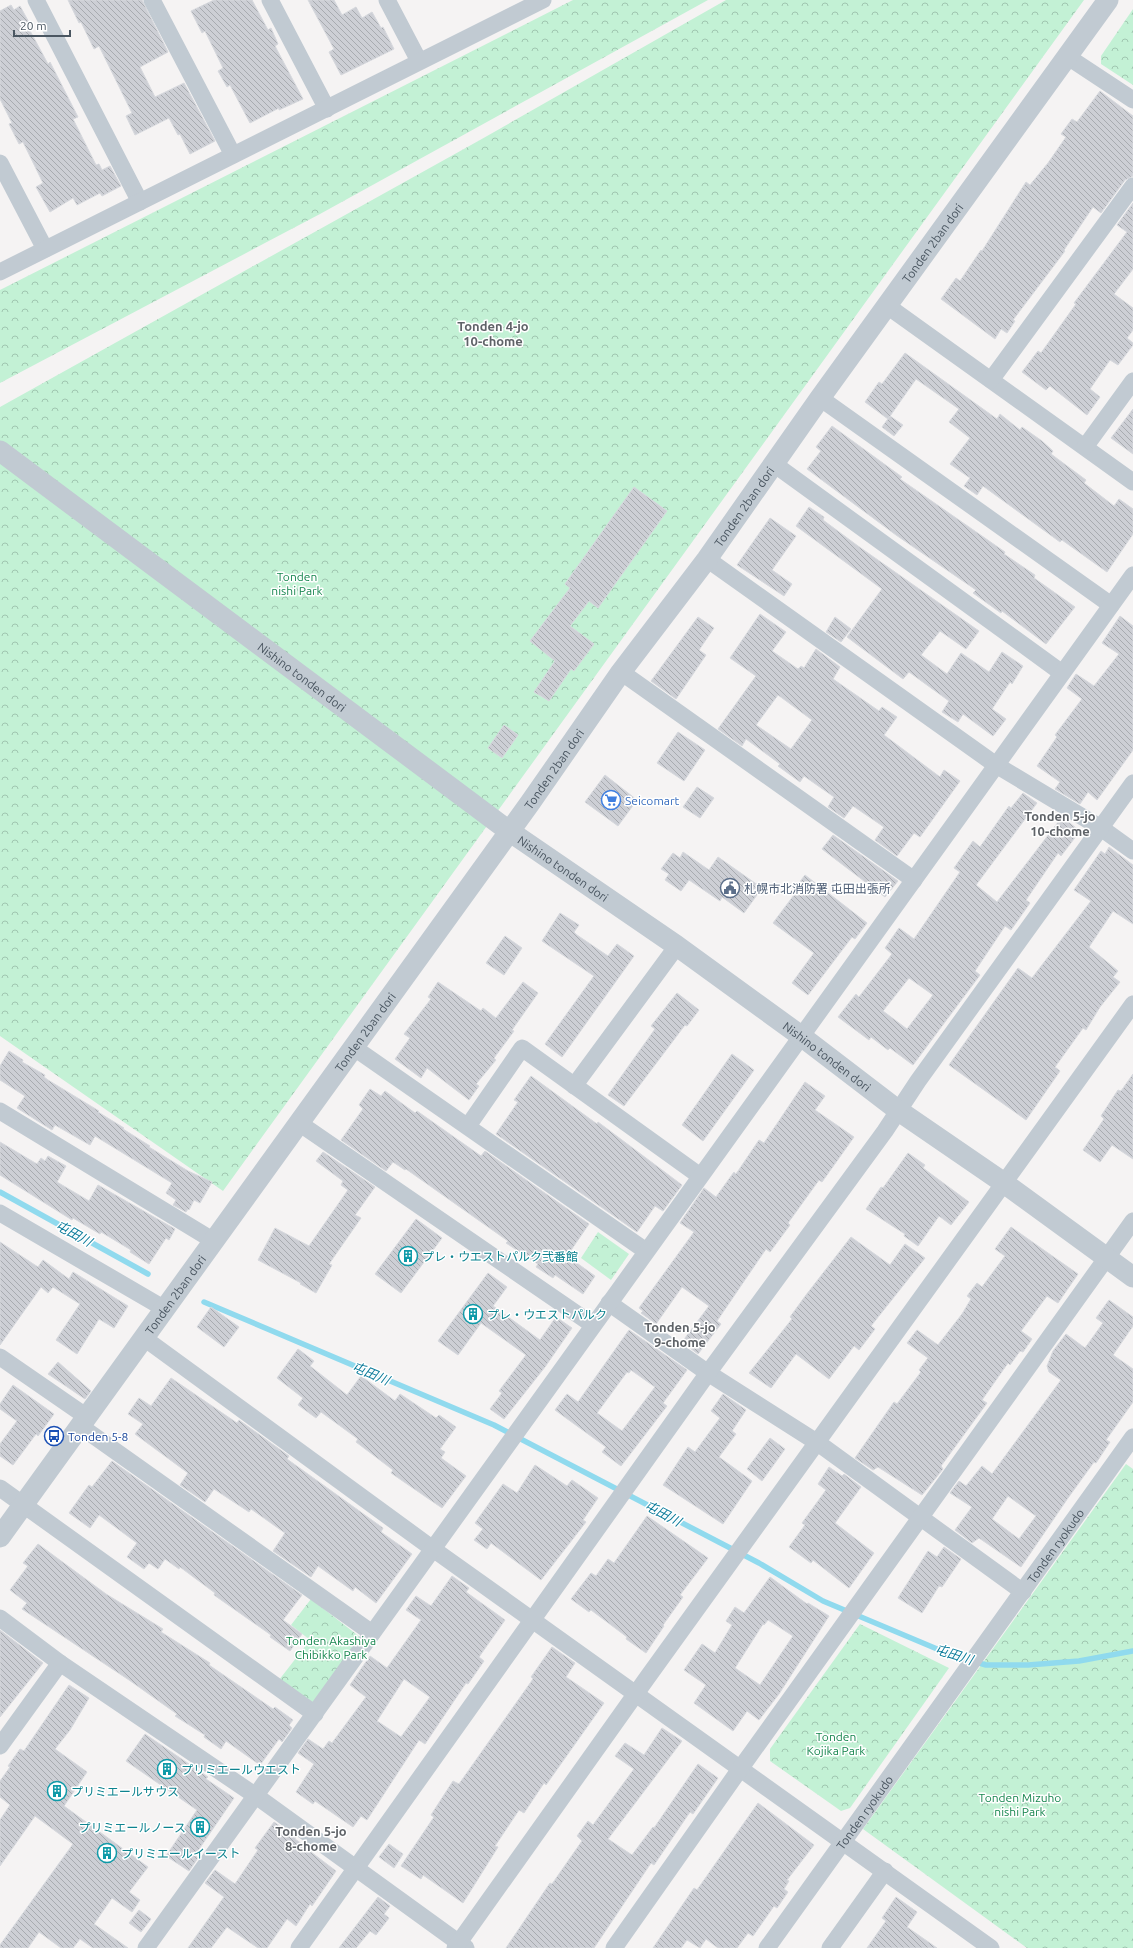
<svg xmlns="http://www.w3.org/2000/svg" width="1133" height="1948" font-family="Ubuntu,'Noto Sans JP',sans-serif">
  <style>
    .forest { fill: url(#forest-crowns) }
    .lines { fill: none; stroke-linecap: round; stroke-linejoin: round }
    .stream { stroke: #90daee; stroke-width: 5.5 }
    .building { fill: url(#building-back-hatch); stroke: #d7d9de; fill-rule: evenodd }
    .minor { stroke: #c1cad2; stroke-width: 17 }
    .tertiary { stroke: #c1cad2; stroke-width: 21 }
    .labels { text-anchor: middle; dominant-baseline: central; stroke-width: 3; stroke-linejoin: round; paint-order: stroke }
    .street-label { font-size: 12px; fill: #4a5661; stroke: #fff }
    .park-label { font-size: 12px; fill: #17864f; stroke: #fff }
    .shop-label { font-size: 12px; fill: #366cbe; stroke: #fff; text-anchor: start }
    .service-label { font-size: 12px; fill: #4e5e75; stroke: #fff; text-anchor: start }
    .culture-label { font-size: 12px; fill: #0d838f; stroke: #fff; text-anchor: start }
    .transit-label { font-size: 12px; fill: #164399; stroke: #fff; text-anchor: start }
    .neighbourhood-label { font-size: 13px; font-weight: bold; fill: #5f6368; stroke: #fff }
    .water-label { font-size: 13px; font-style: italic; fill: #0c7c9b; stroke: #fff }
  </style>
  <defs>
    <pattern id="forest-crowns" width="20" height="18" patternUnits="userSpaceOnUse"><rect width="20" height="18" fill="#c3f1d5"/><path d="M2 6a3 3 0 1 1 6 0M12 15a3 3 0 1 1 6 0" fill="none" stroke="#a0c6b0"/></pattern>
    <pattern id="building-back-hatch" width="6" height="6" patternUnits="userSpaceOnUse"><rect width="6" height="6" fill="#cdcfd5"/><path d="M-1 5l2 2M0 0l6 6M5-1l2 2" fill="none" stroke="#a8abb0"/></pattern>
  </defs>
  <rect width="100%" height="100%" fill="#f5f3f3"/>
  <g class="forest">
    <polygon points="573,0 708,0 320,214 0,383 0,290"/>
    <polygon points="726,0 1084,0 223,1191 0,1036 0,407 480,140"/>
    <polygon points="1133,9 1133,85 1101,64 1101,56"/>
    <polygon points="598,1232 629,1254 611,1280 581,1258"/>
    <polygon points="1126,1464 1133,1469 1133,1948 1027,1948 863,1829"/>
    <polygon points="311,1599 365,1641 314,1707 279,1680 310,1640 291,1625"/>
    <polygon points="860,1624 949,1668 850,1808 841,1811 770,1761 770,1749"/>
  </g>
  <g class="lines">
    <g class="stream">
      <polyline points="0,1192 148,1274"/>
      <polyline points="204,1302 494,1425 759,1563 823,1601 949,1654 986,1665 1028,1665 1079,1661 1133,1651"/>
    </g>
  </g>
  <g class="building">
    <polygon points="68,0 142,0 168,52 140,67 155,97 184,83 215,141 190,154 180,134 178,135 169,118 135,135 126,116 132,113 99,46 94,49 81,22 79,23"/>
    <polygon points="214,0 252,0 268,30 271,28 278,44 275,46 303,99 279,110 279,108 250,123 230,85 227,87 218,71 223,68 205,31 202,33 191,11"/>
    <polygon points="308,0 334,0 342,15 356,7 362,18 372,12 381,28 383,27 394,49 341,75 329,52 334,49"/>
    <polygon points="11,5 14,10 20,6 31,26 28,27 48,64 50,62 78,117 73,119 96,165 99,164 102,170 110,166 121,186 102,196 100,193 77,205 73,198 50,212 36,187 43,183 23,142 19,144 9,124 12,123 0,99 0,11"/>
    <polygon points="1100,91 1133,116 1133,176 1125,180 1101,213 1093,207 1064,250 1065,251 1013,320 1015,321 1007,333 1001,329 995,339 941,299 956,278 960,281 981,250 982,251 1026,182 1030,185 1048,163 1066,137 1061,134 1072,119 1077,122"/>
    <polygon points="1133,203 1133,269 1114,294 1133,308 1133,330 1127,338 1133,343 1133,345 1118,365 1110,360 1090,389 1100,397 1087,415 1050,386 1046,390 1022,372 1038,351 1041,353 1076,304 1074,303 1127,232 1117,225"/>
    <polygon points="905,353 997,419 1000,414 1020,430 1022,427 1042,441 1053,451 1051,454 1086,480 1084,483 1114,506 1119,499 1133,509 1133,534 1107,572 1062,540 1060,542 983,486 977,495 964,486 970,478 950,464 970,438 949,422 959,409 916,379 888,419 865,402 879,382 882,384"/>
    <polygon points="1133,409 1133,454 1111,438"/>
    <polygon points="890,416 903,425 894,436 882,427"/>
    <polygon points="832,426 902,477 900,479 1005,552 1004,554 1035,575 1034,578 1075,607 1046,644 1002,611 1001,613 973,593 976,590 896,535 807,469 821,451 816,447"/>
    <polygon points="634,487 667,511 598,608 589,601 570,626 594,644 574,671 571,669 549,701 534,692 555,661 530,641 570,588 565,584"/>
    <polygon points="809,507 824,517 823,520 858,546 979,631 966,649 940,631 921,655 947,674 961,653 989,672 1002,652 1023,666 1012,684 1010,682 992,709 1006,719 993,736 963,714 958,722 942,712 949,701 909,672 903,679 847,637 882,589 796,526"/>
    <polygon points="770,518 796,536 772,570 792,584 784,596 737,565"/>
    <path d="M760 614 786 632 772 651 798 669 801 666 804 668 816 649 840 667 833 679 879 711 882 707 897 717 884 735 940 777 944 770 960 781 920 837 914 833 897 856 875 840 884 827 853 806 844 818 828 807 834 797 804 776 800 782 778 766 780 764 746 739 742 746 718 729 756 676 730 658ZM778 695 812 720 791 749 756 725Z"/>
    <polygon points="1120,616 1133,626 1133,750 1097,800 1088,792 1080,804 1055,789 1060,782 1037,766 1057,737 1055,735 1082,699 1067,688 1076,674 1094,686 1119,654 1102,643"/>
    <polygon points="698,617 714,628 699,650 706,655 676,699 651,681"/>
    <polygon points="835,617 851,629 841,642 826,632"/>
    <polygon points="504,725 518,735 502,758 488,748"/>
    <polygon points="678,732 705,750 684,781 657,763"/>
    <polygon points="605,775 637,800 618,826 585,802"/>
    <polygon points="697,787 714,798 700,818 683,807"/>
    <path d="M1023 793 1037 803 976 885 997 902 1062 817 1080 831 1061 856 1058 853 1026 900 1030 903 1011 930 1005 926 975 971 980 975 913 1065 890 1048 888 1050 871 1037 869 1040 838 1017 856 994 859 997 892 954 885 948 899 928 914 939 960 872 954 868 973 841 980 847 1009 806 1011 808ZM909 978 933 995 907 1029 883 1011Z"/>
    <polygon points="833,835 898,881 885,897 822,849"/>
    <polygon points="1109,847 1133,865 1133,924 1113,911 1089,947 1118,971 1113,977 1120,982 1100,1007 1086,1030 1083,1028 1055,1067 1060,1071 1026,1120 949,1065 1018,968 1032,978 1091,901 1074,890 1101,851 1105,854"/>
    <polygon points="683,852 709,870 718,857 762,888 744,913 722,897 720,901 689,880 681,891 665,880 669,874 661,869 673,853 680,858"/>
    <polygon points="805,875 867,923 855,939 852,937 808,995 792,983 814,953 773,923 794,895 791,893"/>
    <polygon points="560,913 579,925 574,932 577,935 608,956 617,944 634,956 562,1057 545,1044 594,976 542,941"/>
    <polygon points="505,936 522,948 504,975 486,963"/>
    <polygon points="438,982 481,1011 483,1008 496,1018 523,982 538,993 512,1030 514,1031 494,1058 496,1060 476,1084 479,1086 469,1100 427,1068 421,1078 395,1059 410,1038 404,1034 431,999 428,997"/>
    <polygon points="677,993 699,1010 687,1026 685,1025 624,1106 608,1095 655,1029 651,1026"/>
    <polygon points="9,1051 23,1060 22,1062 45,1075 44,1077 48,1080 99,1111 98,1112 124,1128 123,1129 150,1146 149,1147 188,1171 212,1182 200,1203 194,1200 189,1210 188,1209 186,1212 173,1205 176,1200 166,1193 172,1183 95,1136 90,1145 55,1125 52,1130 17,1108 25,1096 0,1080 0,1066"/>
    <polygon points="732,1054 754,1070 703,1141 682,1125"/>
    <polygon points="1133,1074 1133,1159 1112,1145 1100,1162 1083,1150 1104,1119 1101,1116 1118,1090 1121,1091"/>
    <polygon points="531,1076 597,1124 598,1122 682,1185 663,1211 655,1206 637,1232 496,1134 518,1102 514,1100"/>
    <polygon points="805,1082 825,1096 815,1110 854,1137 822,1182 819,1180 788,1223 790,1225 770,1252 766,1249 717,1321 721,1324 698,1354 682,1342 709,1306 682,1287 656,1324 641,1313 643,1311 639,1308 694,1232 680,1223 704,1188 716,1197 734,1172 736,1174 759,1140 764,1143"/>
    <polygon points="370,1089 381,1096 385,1091 415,1113 417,1111 481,1156 485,1151 589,1224 567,1256 595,1276 583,1294 555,1275 553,1278 536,1267 538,1264 506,1243 508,1241 406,1169 405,1170 393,1162 386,1171 341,1140 363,1109 359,1105"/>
    <polygon points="0,1142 37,1164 41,1158 45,1161 48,1156 66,1166 57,1182 89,1201 98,1185 175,1229 169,1240 166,1238 149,1264 130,1252 131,1250 101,1232 100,1234 73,1218 72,1220 0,1175"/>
    <polygon points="323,1152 375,1187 355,1215 361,1218 329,1264 332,1265 316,1293 300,1284 301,1283 258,1260 275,1228 309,1246 348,1190 341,1185 343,1181 316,1161"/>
    <polygon points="908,1153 925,1165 923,1168 969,1202 951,1225 939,1216 918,1246 904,1236 905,1234 866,1209 881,1187 883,1188"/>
    <polygon points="416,1219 442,1238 401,1293 375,1274"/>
    <polygon points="1011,1227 1078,1274 1058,1303 1047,1296 1021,1331 1032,1339 1023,1352 1020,1351 1010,1365 1008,1363 982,1400 987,1403 941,1466 943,1469 922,1495 878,1467 873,1470 855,1458 894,1402 897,1404 921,1372 919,1370 928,1358 907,1343 917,1330 938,1345 962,1314 971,1299 967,1296 977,1283 982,1287 1005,1256 995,1249"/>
    <polygon points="851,1237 890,1265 905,1244 925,1258 871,1326 875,1329 859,1350 854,1346 829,1379 796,1354 771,1388 749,1373 792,1319 790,1317 806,1295"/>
    <polygon points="0,1242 38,1267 43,1260 69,1279 73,1272 128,1306 114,1328 99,1319 77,1354 56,1340 80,1304 53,1287 48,1293 41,1287 0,1345"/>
    <polygon points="488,1273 507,1287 493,1306 540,1340 556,1317 572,1328 545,1367 504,1419 490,1409 502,1393 499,1391 526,1355 481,1323 458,1355 438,1341"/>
    <path d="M1109 1300 1133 1317V1326L1113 1355 1133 1369V1402L1106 1440 1110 1442 1096 1463 1094 1462 1068 1498 1021 1567 979 1538 972 1543 955 1530 972 1507 950 1493 959 1481 966 1486 982 1466 992 1474 1061 1380 1049 1372 1047 1366 1053 1351 1066 1334 1085 1348 1103 1323 1096 1318ZM1008 1496 1036 1516 1019 1539 992 1519Z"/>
    <polygon points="211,1307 239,1327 224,1347 197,1327"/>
    <path d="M629 1330 687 1370 663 1403 667 1406 621 1466 602 1452 606 1447 555 1410 567 1394 578 1402ZM631 1370 655 1387 622 1431 597 1413 627 1372 629 1373Z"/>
    <polygon points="298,1349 314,1361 310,1366 347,1395 361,1376 395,1401 400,1394 436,1418 439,1415 456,1427 440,1449 445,1452 441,1458 466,1476 442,1508 391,1473 393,1470 356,1442 358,1439 321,1412 316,1418 298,1405 303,1398 277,1378"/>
    <polygon points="58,1362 91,1391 85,1399 48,1374"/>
    <polygon points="171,1378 237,1423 239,1420 289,1456 287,1459 383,1528 381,1532 412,1554 376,1603 355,1587 353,1591 318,1566 311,1577 273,1551 285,1533 251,1509 249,1512 214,1489 205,1502 180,1485 188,1473 135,1434 143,1424 128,1414 139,1398 151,1406"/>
    <polygon points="13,1385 54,1414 38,1436 36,1434 13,1465 0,1456 0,1444 17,1421 0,1409 0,1404"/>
    <polygon points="723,1394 746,1410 732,1431 736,1434 719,1457 752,1481 723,1524 663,1485 688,1447 695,1452 720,1418 711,1411"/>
    <polygon points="770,1438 785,1449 762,1481 747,1469"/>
    <polygon points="112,1461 302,1595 283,1620 302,1634 290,1651 270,1637 271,1635 214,1595 215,1593 180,1567 179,1569 165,1559 158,1569 149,1563 144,1569 127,1557 137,1543 99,1515 90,1528 69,1513 89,1485 92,1487"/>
    <polygon points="535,1465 567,1486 572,1480 598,1498 583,1520 586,1522 541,1580 491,1543 487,1549 474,1540 483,1529 475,1523 503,1484 517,1493"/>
    <polygon points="829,1467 842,1476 844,1474 861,1487 835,1523 874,1553 849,1588 813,1560 811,1563 789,1547 805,1525 802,1523 826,1490 818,1484"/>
    <polygon points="647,1516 708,1558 680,1595 683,1597 663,1625 664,1626 646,1653 626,1639 627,1637 591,1610 589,1612 571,1599 591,1573 596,1576 608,1559 614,1563"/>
    <polygon points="38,1544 106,1594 163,1629 161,1632 210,1663 209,1665 273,1709 275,1707 293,1720 289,1725 292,1728 282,1742 279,1739 260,1765 226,1741 221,1749 204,1737 205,1735 175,1716 177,1714 129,1680 22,1609 27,1603 10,1590 28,1566 23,1563"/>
    <polygon points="944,1547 961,1559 942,1587 939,1586 922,1613 898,1598 928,1551 937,1557"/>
    <path d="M452 1576 469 1588 466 1592 505 1620 479 1657 484 1661 468 1684 466 1683 425 1744 419 1740 367 1820 361 1816 353 1827 315 1801 313 1804 296 1792 314 1764 298 1753 308 1739 323 1749 329 1741 332 1743 366 1697 350 1685 370 1656 387 1668 421 1620 406 1610 416 1596 431 1606ZM404 1679 430 1697 401 1737 377 1721Z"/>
    <path d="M770 1577 807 1604 808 1603 829 1616 779 1694 759 1720 747 1711 733 1731 694 1703 706 1685 684 1670 702 1644 715 1653 732 1625 726 1621 735 1607 744 1613ZM768 1620 793 1636 760 1685 735 1668 763 1624 764 1625Z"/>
    <polygon points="0,1630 43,1663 0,1717"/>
    <polygon points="552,1647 575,1663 566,1677 604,1703 546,1785 544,1783 524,1813 519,1810 495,1846 498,1847 463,1903 423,1875 421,1879 401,1866 434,1817 431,1815 453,1781 459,1784 533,1679 531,1677"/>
    <polygon points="69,1685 89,1698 70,1730 55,1749 87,1772 64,1806 148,1867 129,1892 140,1900 132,1912 112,1898 94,1924 128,1948 93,1948 80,1939 73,1948 61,1948 39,1932 28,1948 0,1948 0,1945 73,1844 35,1816 0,1866 0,1820 10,1805 0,1797 0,1781 10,1767 8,1766 20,1749 24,1751"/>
    <polygon points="662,1728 682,1741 608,1839 632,1855 653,1827 654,1828 698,1764 718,1778 693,1814 690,1812 654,1865 651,1863 594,1948 506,1948 550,1883 552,1884 582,1841 577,1836 588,1821 593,1825 634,1769 615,1756 625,1743 644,1755"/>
    <polygon points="145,1734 208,1777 206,1779 234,1798 195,1855 198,1858 189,1871 166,1856 197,1810 126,1761"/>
    <polygon points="758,1803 814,1845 787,1880 789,1881 784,1889 788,1892 777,1908 774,1906 753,1936 748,1933 737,1948 718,1948 706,1939 700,1948 687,1940 681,1948 653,1948 694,1888 697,1890"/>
    <polygon points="274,1822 296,1837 295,1839 312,1851 311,1852 336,1871 312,1906 310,1904 296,1926 287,1919 267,1948 258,1948 227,1927 211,1948 188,1948 224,1897 205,1883 215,1870 235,1884 258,1850 255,1848"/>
    <polygon points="389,1844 403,1854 394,1868 379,1857"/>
    <polygon points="378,1897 390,1906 384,1914 389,1918 376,1935 370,1931 356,1948 339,1948"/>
    <polygon points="896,1897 917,1912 907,1927 937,1948 867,1948 886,1921 882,1918"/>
    <polygon points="139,1910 151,1919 141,1932 129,1923"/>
  </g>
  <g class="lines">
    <g class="minor">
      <polyline points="36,0 140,202"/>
      <polyline points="152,0 233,155"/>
      <polyline points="270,0 327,109"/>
      <polyline points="387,0 419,61"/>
      <polyline points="1068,57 1133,100"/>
      <polyline points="0,163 45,249"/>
      <polyline points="0,272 543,0"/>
      <polyline points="886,305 1133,482"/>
      <polyline points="991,380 1133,186"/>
      <polyline points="820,398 1111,605"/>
      <polyline points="1085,447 1133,381"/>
      <polyline points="774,464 1062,673"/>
      <polyline points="707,559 996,765 1101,828 1133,851"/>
      <polyline points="621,672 914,880"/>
      <polyline points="353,1047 646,1251"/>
      <polyline points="574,1086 677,946"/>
      <polyline points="0,1111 214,1241"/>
      <polyline points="299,1123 593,1325"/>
      <polyline points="468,1126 522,1048 700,1176"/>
      <polyline points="0,1213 165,1309"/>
      <polyline points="609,1303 708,1373 818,1443 1023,1592"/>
      <polyline points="144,1338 433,1549 991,1948"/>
      <polyline points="0,1357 87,1417"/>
      <polyline points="80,1426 372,1633"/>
      <polyline points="0,1488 315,1714"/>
      <polyline points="0,1618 60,1663 256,1796 466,1948"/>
      <polyline points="0,1746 60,1663"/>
      <polyline points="146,1948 1133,575"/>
      <polyline points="299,1948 708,1373 885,1131 918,1081 1133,783"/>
      <polyline points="455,1948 647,1678 1133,1004"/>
      <polyline points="614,1948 740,1769 1133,1221"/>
      <path id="s1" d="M767 1948 1133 1437"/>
      <polyline points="830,1948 885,1871"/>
    </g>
    <g class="tertiary">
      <path id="s2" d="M0 451 509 831 677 946 801 1036 899 1111 1004 1183 1133 1277"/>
      <path id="s3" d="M0 1537 530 803 621 672 707 559 820 398 1108 0"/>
    </g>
  </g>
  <defs>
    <g id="supermarket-ring" transform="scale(1)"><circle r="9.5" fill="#fff" stroke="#3f7fe0" stroke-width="1.5"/><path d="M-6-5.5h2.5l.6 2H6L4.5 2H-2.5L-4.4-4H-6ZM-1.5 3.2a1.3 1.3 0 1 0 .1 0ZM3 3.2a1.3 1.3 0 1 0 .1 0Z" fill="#3f7fe0"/></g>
    <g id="civic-ring" transform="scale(1)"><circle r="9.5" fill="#fff" stroke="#5c6f8a" stroke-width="1.5"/><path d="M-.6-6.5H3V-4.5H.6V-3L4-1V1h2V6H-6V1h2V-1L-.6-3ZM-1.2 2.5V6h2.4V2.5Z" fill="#5c6f8a"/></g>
    <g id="building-ring" transform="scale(1)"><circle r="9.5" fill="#fff" stroke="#0f9aa8" stroke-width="1.5"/><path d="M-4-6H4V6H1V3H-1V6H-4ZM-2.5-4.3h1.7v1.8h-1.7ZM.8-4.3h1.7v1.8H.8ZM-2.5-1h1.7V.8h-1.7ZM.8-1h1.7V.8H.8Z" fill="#0f9aa8"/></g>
    <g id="bus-ring" transform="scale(1)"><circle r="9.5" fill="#fff" stroke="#1a4fb4" stroke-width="1.5"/><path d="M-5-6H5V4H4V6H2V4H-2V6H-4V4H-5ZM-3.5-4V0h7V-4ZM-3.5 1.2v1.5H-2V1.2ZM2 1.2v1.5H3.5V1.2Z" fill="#1a4fb4"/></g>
  </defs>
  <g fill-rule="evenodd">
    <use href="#supermarket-ring" x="611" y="800"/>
    <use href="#civic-ring" x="730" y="888"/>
    <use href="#building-ring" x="408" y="1256"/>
    <use href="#building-ring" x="473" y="1314"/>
    <use href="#bus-ring" x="54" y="1436"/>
    <use href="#building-ring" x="167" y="1769"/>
    <use href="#building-ring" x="57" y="1791"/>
    <use href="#building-ring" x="200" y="1827"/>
    <use href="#building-ring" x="107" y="1853"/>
  </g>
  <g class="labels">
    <g class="street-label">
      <text stroke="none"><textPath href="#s3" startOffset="1595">Tonden 2ban dori</textPath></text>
      <text stroke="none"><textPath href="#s3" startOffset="1271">Tonden 2ban dori</textPath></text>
      <text stroke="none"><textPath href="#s2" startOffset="377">Nishino tonden dori</textPath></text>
      <text stroke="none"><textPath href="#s3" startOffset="947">Tonden 2ban dori</textPath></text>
      <text stroke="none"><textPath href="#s2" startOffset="701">Nishino tonden dori</textPath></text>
      <text stroke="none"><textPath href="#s3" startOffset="623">Tonden 2ban dori</textPath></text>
      <text stroke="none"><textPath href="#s2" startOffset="1025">Nishino tonden dori</textPath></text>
      <text stroke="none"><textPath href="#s3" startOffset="299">Tonden 2ban dori</textPath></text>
      <text stroke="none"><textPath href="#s1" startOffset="495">Tonden ryokudo</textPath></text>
      <text stroke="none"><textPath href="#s1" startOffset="167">Tonden ryokudo</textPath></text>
    </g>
    <g class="park-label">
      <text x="297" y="576">Tonden<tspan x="297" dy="14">nishi Park</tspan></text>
      <text x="331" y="1640">Tonden Akashiya<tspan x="331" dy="14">Chibikko Park</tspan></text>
      <text x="836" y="1736">Tonden<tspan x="836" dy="14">Kojika Park</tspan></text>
      <text x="1020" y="1797">Tonden Mizuho<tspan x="1020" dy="14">nishi Park</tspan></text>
    </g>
    <g class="shop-label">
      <text x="625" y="800">Seicomart</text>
    </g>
    <g class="service-label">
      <text x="744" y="888">札幌市北消防署 屯田出張所</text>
    </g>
    <g class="culture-label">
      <text x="422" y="1256">プレ・ウエストパルク弐番館</text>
      <text x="487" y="1314">プレ・ウエストパルク</text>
      <text x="181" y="1769">プリミエールウエスト</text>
      <text x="71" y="1791">プリミエールサウス</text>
      <text x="186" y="1827" text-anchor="end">プリミエールノース</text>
      <text x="121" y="1853">プリミエールイースト</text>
    </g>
    <g class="transit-label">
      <text x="68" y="1436">Tonden 5-8</text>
    </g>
    <g class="neighbourhood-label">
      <text x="493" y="326">Tonden 4-jo<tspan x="493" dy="15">10-chome</tspan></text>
      <text x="1060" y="816">Tonden 5-jo<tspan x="1060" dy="15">10-chome</tspan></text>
      <text x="680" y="1327">Tonden 5-jo<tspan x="680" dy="15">9-chome</tspan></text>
      <text x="311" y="1831">Tonden 5-jo<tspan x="311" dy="15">8-chome</tspan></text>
    </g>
    <g class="water-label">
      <text transform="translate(74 1233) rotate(29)">屯田川</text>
      <text transform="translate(371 1373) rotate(23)">屯田川</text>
      <text transform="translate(663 1513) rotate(28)">屯田川</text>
      <text transform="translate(954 1654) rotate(18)">屯田川</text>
    </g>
  </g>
  <path d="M14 30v6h56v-6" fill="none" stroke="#4a5661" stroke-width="2"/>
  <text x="20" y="30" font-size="12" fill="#4a5661" stroke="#ffffff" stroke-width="3" paint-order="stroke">20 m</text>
</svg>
